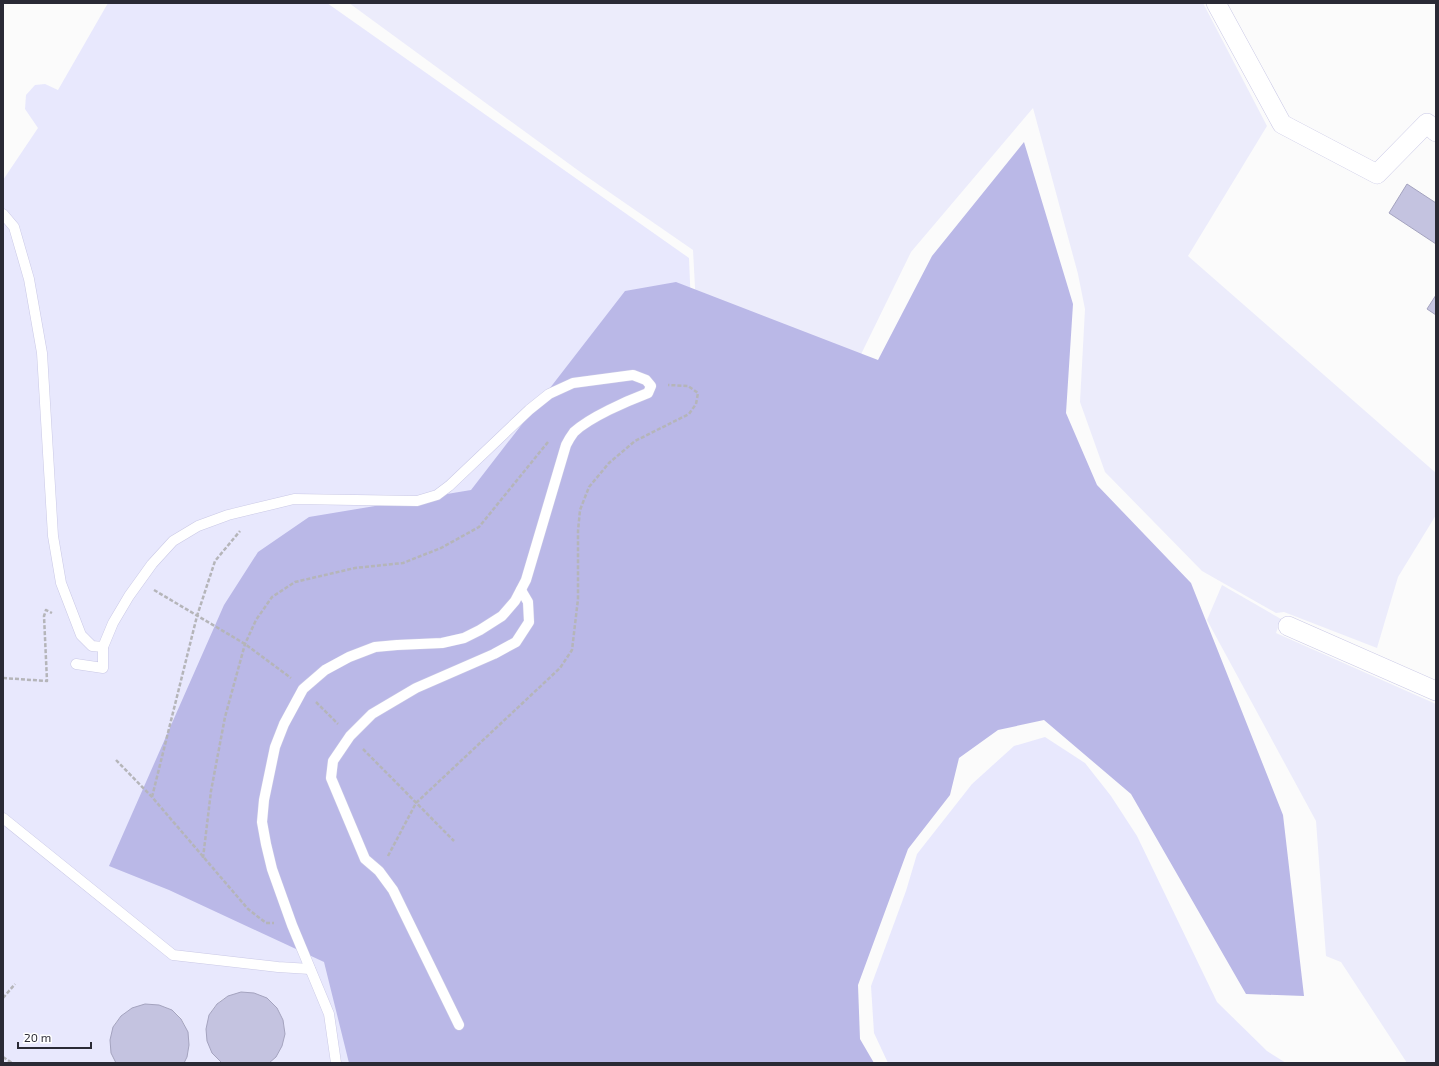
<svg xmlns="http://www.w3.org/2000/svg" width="1439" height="1066" font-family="'Exo 2',sans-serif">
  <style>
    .built { fill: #ececfb }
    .green { fill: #e8e8fd }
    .forest { fill: #bab8e7 }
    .building { fill: #c4c3e0; stroke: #a4a3bf }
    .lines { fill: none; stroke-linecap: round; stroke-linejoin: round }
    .lane-casing { stroke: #cac9e6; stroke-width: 11 }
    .street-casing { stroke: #cac9e6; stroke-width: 20 }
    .path { stroke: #b5b5b9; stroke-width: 2.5; stroke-dasharray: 4 2; stroke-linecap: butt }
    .lane { stroke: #fff; stroke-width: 10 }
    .street { stroke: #fff; stroke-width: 19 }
  </style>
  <rect width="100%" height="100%" fill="#fbfbfb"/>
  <g class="built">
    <polygon points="349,3 1203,3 1267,126 1188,256 1436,473 1436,515 1398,577 1377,648 1284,612 1276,613 1202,571 1105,472 1080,402 1085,309 1078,274 1033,108 911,252 847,383 696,306 693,250 583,174"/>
    <polygon points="1222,585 1281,619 1276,633 1436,704 1436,1063 1407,1063 1341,962 1326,956 1316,821 1207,620"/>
  </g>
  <g class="green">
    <path d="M108 3H327L689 258 694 378 376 1063H269C292 1042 288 1018 267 998 259 998 232 995 226 997 201 1010 201 1046 222 1063H184C189 1055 189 1046 188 1037 185 1005 148 996 125 1013 121 1016 115 1022 113 1027 112 1031 113 1036 112 1039 112 1049 112 1054 116 1063H3V180L38 128 25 109 26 95 35 85 45 84 58 90Z"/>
    <polygon points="1045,737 1085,763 1111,796 1137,836 1217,1002 1267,1051 1286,1063 888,1063 874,1033 871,986 906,891 917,854 972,784 1014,746"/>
  </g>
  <polygon class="forest" points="1024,142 1073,304 1066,413 1097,485 1191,583 1283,815 1304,996 1246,994 1131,794 1044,720 998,730 959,758 950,795 908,849 858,985 860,1039 874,1063 349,1063 324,962 169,890 109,866 224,605 258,552 309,517 471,490 625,291 676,282 878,360 932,256"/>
  <g class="building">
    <polygon points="1407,184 1436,203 1436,244 1389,213"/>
    <polygon points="1436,295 1436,315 1427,309"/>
    <polygon points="241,992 254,993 267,998 277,1008 283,1020 285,1034 282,1046 276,1057 269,1063 222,1063 212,1053 207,1041 206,1029 209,1015 217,1004 228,996"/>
    <polygon points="145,1004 159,1005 172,1010 181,1019 188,1032 189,1045 187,1057 184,1063 116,1063 111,1053 110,1040 113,1027 121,1016 132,1008"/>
  </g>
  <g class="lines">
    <g class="lane-casing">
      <g id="lane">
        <polyline points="3,214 14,227 29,279 42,353 53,536 61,583 81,635 92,646 103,647"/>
        <path d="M76 664 103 668V647L113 623 129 596 152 564 173 541 198 526 228 515 294 499 417 501 437 495 449 486 529 410 549 394 573 383 633 375 646 380 651 386 648 393C627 401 590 417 574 432 571 436 568 441 566 445L526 580 515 601 502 616 480 630 464 638 442 643 397 645 375 647 349 657 325 670 303 689 284 724 275 747 264 800 262 822 266 844 272 869 292 925 329 1014 336 1063"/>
        <polyline points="3,818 173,955 278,967 310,969"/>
        <polyline points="459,1025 393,890 379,871 365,859 331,778 333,761 350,736 372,714 416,688 494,654 516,642 529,622 528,602 521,590"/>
      </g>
    </g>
    <g class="street-casing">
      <g id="street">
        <polyline points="1216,3 1282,124 1377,174 1427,123 1436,132"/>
        <polyline points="1288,626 1436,691"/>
      </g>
    </g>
    <g class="path">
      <polyline points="154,590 245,644 291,678"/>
      <polyline points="3,678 47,681 44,616 46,610 52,613"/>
      <polyline points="316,702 338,724"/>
      <polyline points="363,749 454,841"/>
      <polyline points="116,760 152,797 248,909 266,923 274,923"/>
      <polyline points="152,797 197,616 215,561 240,531"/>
      <polyline points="388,856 416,803 560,668 572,650 578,599 578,531 580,510 589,487 609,463 635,441 689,414 696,404 698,393 688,386 668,385"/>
      <polyline points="203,858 211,791 225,717 245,644 256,620 272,597 295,582 355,568 403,563 441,548 479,527 548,442"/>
      <polyline points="3,998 15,984"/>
      <polyline points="3,1057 12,1063"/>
    </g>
    <use href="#lane" class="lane"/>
    <use href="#street" class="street"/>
  </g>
  <rect width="1439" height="1066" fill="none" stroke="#2a2a35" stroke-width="8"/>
  <path d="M18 1042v6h73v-6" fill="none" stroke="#2a2a35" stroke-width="2"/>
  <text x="24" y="1042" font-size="12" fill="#2a2a35" stroke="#ffffff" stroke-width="3" paint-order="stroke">20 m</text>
</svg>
